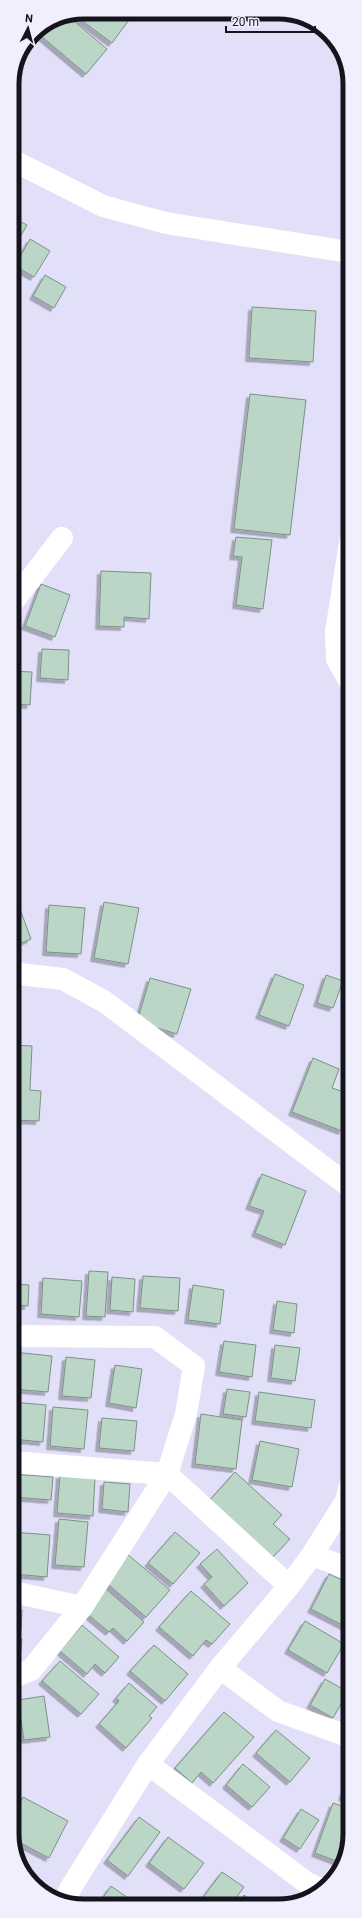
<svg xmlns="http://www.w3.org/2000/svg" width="362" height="1918" font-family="Roboto,sans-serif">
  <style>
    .building { fill: #bbd5c7; stroke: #7a9285; filter: url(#shadow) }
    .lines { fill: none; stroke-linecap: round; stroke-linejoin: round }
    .street { stroke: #fff; stroke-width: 22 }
    .secondary { stroke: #fff; stroke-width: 22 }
    .rim { fill: none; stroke: #15141c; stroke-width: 5 }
  </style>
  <defs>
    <filter id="shadow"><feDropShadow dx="-3.5" dy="3.5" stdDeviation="0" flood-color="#0004"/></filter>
  </defs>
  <rect width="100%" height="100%" fill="#e2e0f9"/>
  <g class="building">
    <polygon points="84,12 134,13 112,43 73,14"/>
    <polygon points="67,15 107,49 86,74 35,31 57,17"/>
    <polygon points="12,217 27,225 12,251"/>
    <polygon points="30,239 50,251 34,277 15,266"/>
    <polygon points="45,275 66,287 54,308 33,296"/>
    <polygon points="252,307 316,311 313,362 249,358"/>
    <polygon points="250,394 306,400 290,535 234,529"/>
    <polygon points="236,537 272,540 263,609 236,605 242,557 233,556"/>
    <polygon points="101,571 151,573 149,619 124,617 124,627 99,626"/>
    <polygon points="41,584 70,595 55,637 25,626"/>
    <polygon points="42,649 69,650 68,680 40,678"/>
    <polygon points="12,671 32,672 30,705 12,704"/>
    <polygon points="104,902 139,908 128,964 94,958"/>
    <polygon points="49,905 85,908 81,954 46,952"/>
    <polygon points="20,909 31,939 12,947 12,912"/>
    <polygon points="275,974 304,985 289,1026 259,1015"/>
    <polygon points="326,975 343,981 333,1008 317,1003"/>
    <polygon points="150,978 191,989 177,1034 137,1022"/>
    <polygon points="12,1045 32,1046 30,1090 41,1091 39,1121 12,1120"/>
    <polygon points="313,1058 339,1069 332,1088 350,1094 350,1111 342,1131 292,1112"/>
    <polygon points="262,1174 306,1191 285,1245 255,1233 264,1211 249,1206"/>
    <polygon points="89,1271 108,1272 105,1317 86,1316"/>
    <polygon points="143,1276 180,1278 178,1311 140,1308"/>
    <polygon points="112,1277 135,1279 133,1312 110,1310"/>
    <polygon points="43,1278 82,1281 79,1317 41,1314"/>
    <polygon points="12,1284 29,1285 28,1306 17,1305 16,1322 12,1322"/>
    <polygon points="193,1285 224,1290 220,1324 188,1320"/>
    <polygon points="277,1301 297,1304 294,1333 273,1330"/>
    <polygon points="224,1341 256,1345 252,1377 219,1372"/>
    <polygon points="275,1345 300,1348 295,1381 271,1378"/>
    <polygon points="13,1352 52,1356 48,1392 12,1389"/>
    <polygon points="66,1357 95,1360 91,1398 62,1396"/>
    <polygon points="115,1365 142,1369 136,1408 109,1403"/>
    <polygon points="227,1389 250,1392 246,1417 223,1414"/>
    <polygon points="259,1392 315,1400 311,1428 255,1421"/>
    <polygon points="12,1402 46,1405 43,1442 12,1439"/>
    <polygon points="53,1407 88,1410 84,1449 50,1446"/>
    <polygon points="201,1414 242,1420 236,1469 195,1464"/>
    <polygon points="102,1418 137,1421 134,1451 99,1448"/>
    <polygon points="260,1441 299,1449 292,1487 252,1480"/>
    <polygon points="235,1472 282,1515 273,1524 290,1539 272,1558 209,1501"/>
    <polygon points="12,1474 53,1477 51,1500 13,1497"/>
    <polygon points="60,1475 95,1478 93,1516 57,1513"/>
    <polygon points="104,1482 130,1484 128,1512 102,1509"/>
    <polygon points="59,1519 88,1522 84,1567 55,1565"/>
    <polygon points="13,1532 50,1535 47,1577 13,1574"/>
    <polygon points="175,1532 200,1553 173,1584 148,1563"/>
    <polygon points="217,1549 248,1583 224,1606 204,1584 212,1577 200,1564"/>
    <polygon points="126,1553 170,1590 146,1617 103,1580"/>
    <polygon points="329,1574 350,1584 350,1629 311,1609"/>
    <polygon points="106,1589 144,1622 127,1641 113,1628 109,1632 86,1613"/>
    <polygon points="191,1591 230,1624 212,1644 206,1640 193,1656 159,1627"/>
    <polygon points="13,1609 22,1610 21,1631 13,1630"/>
    <polygon points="305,1621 344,1644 327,1673 288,1650"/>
    <polygon points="82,1625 119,1657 105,1673 95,1664 87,1674 60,1651"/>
    <polygon points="13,1638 22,1639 20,1659 13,1659"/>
    <polygon points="154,1645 188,1674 165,1701 130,1671"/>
    <polygon points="60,1661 99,1694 81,1714 42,1681"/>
    <polygon points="325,1679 348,1692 333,1718 310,1705"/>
    <polygon points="129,1683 157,1707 149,1716 152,1718 126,1748 99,1724 119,1701 116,1698"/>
    <polygon points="44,1696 50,1737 24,1740 18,1700"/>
    <polygon points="224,1712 254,1737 213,1783 201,1772 192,1783 175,1768"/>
    <polygon points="276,1730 310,1758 290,1782 256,1753"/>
    <polygon points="243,1764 270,1787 252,1807 226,1785"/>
    <polygon points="350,1775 350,1800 342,1797"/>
    <polygon points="23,1797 68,1821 49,1858 13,1839 13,1818"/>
    <polygon points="333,1803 350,1809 350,1839 339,1862 315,1853"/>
    <polygon points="301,1809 319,1820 300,1849 283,1838"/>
    <polygon points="139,1817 160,1832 128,1876 107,1860"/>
    <polygon points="168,1837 204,1863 184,1889 149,1863"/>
    <polygon points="222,1872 244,1887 231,1905 199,1905 198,1904"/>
    <polygon points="111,1886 138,1905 98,1905"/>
    <polygon points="244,1895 258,1905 237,1905"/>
  </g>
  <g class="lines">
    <g class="street">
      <polyline points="12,160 103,206 166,223 349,252"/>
      <polyline points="350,543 336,632 337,659 350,682"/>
      <polyline points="12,603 62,538"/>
      <polyline points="12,973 63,979 105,1002 350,1187"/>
      <polyline points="12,1336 155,1337 194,1366 186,1414 167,1474 82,1607 13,1592"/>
      <polyline points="12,1462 167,1474 289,1586"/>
      <polyline points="312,1555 350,1569"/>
      <polyline points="220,1668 278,1711 350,1737"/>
      <polyline points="13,1677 31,1670 82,1607"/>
      <polyline points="148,1764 307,1883 320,1889"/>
    </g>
    <polyline class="secondary" points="65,1902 70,1889 148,1764 220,1668 289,1586 312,1555 346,1501 350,1486"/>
  </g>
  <path d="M0 0H362V1918H0ZM84 19H278A65 65 0 0 1 343 84V1834A65 65 0 0 1 278 1899H84A65 65 0 0 1 19 1834V84A65 65 0 0 1 84 19Z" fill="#f0effe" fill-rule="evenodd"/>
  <path class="rim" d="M84 19H278A65 65 0 0 1 343 84V1834A65 65 0 0 1 278 1899H84A65 65 0 0 1 19 1834V84A65 65 0 0 1 84 19Z"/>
  <g transform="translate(28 28) rotate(6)" stroke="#f0effe" stroke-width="3" paint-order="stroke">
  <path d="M0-3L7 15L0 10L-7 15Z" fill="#15141c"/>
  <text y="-6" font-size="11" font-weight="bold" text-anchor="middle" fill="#15141c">N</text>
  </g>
  <path d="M226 26v6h89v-6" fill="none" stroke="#15141c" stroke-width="2"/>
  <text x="232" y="26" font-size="12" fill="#15141c" stroke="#f0effe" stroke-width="3" paint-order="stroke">20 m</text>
</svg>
